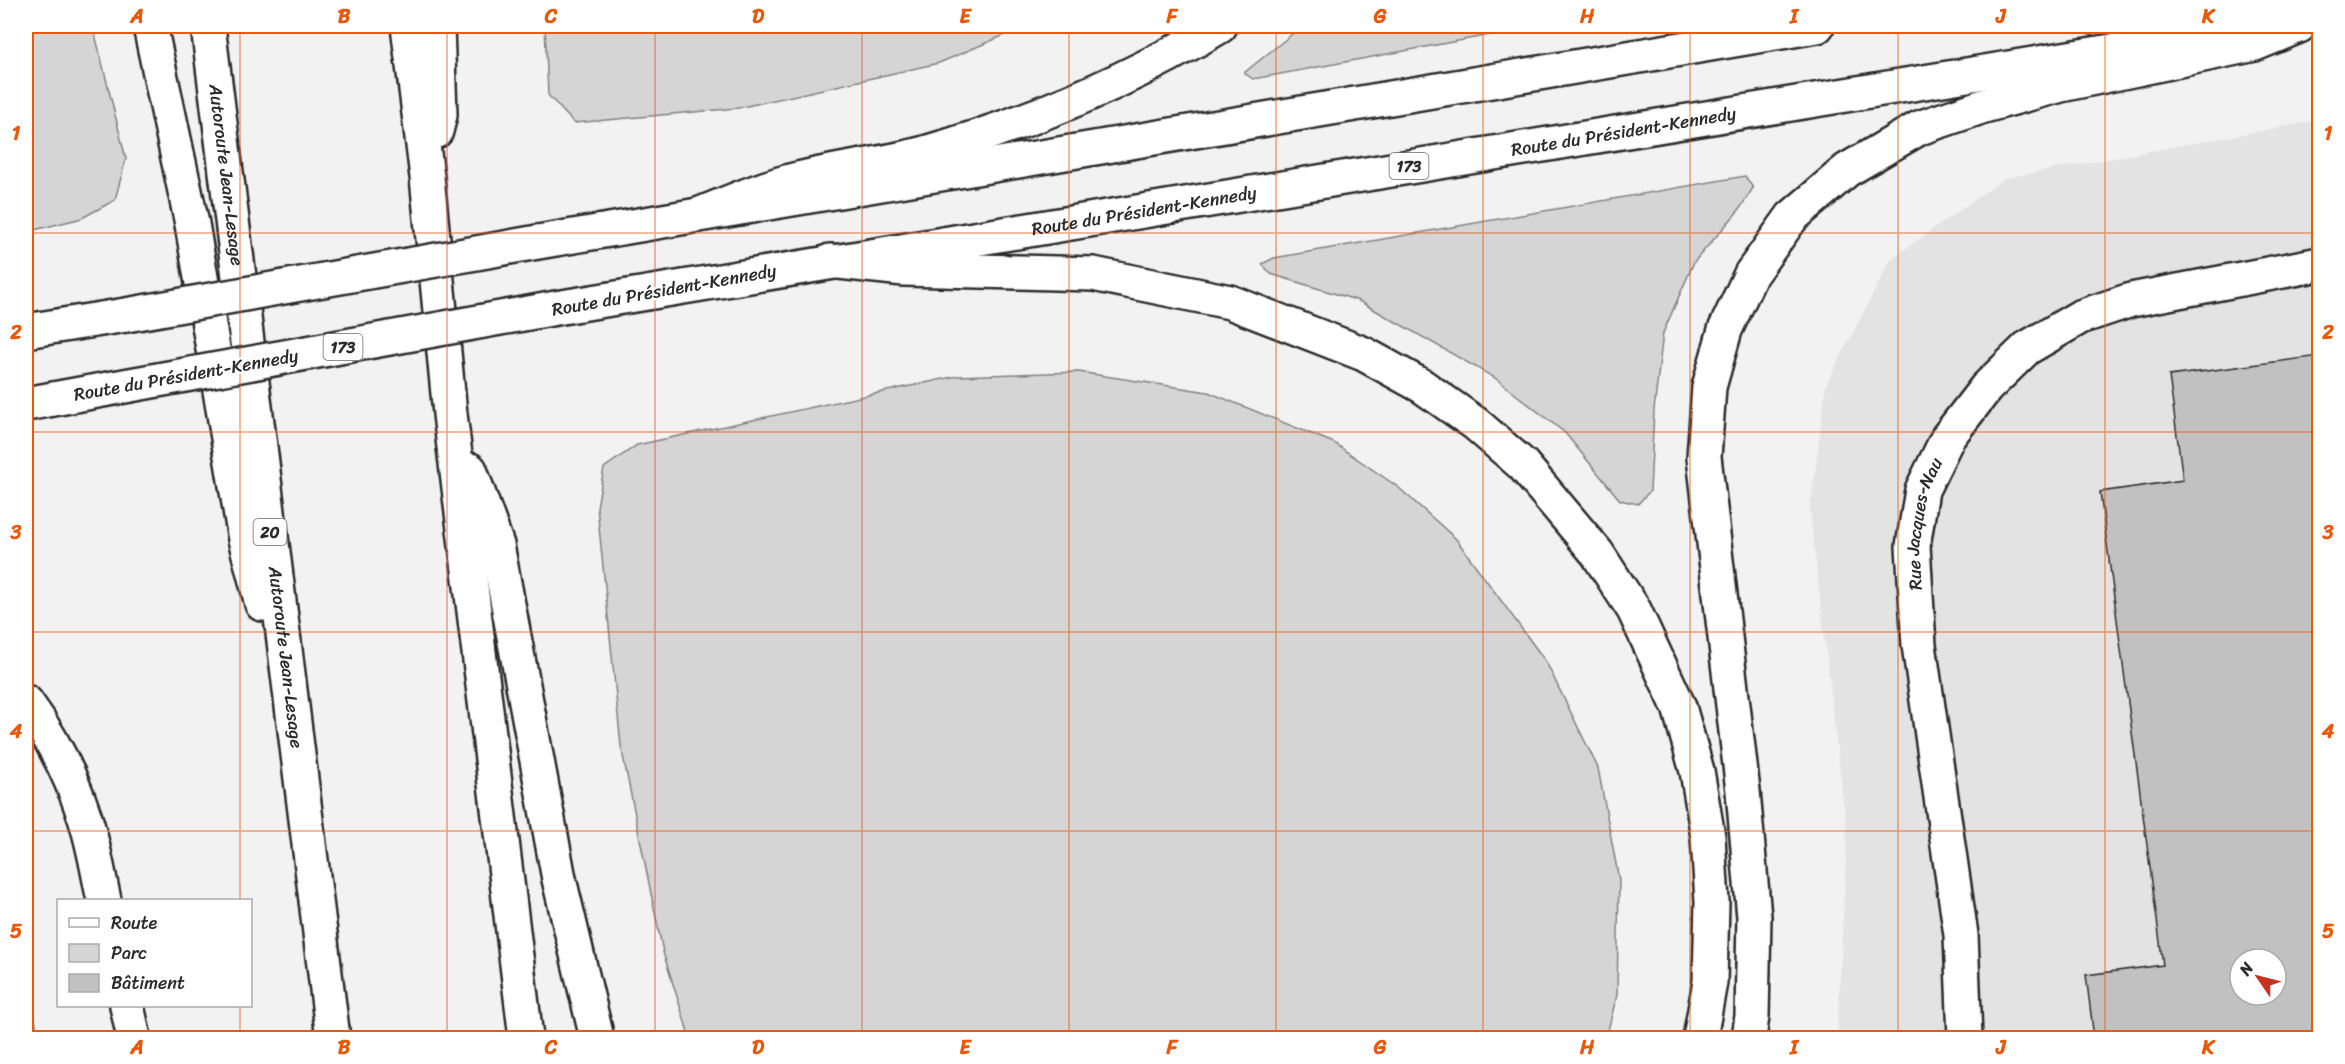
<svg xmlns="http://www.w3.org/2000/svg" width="2345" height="1064" font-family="Sriracha,sans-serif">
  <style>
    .built { fill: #e3e3e3; fill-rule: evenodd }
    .green { fill: #d5d5d5; stroke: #808080; stroke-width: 1.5 }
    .building { fill: #c1c1c1; stroke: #2b2b2b; stroke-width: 1.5; fill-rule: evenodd; filter: url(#shadow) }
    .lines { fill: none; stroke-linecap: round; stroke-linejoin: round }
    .minor-casing { stroke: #2b2b2b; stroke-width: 38 }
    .major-casing { stroke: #2b2b2b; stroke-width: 38 }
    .highway-casing { stroke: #2b2b2b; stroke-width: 38 }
    .minor { stroke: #fff; stroke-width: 33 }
    .major { stroke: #fff; stroke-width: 33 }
    .highway { stroke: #fff; stroke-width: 33 }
    .major-bridge-casing { stroke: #2b2b2b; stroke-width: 38; stroke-linecap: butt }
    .major-bridge { stroke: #fff; stroke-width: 33 }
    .grid { fill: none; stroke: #e8590c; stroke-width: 1.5; stroke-opacity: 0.55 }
    .labels { text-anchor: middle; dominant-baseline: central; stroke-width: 4.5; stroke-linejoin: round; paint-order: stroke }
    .shield { fill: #fff; stroke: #6b6b6b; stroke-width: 1.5 }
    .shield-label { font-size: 16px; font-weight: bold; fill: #2b2b2b }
    .street-label { font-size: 18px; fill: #2b2b2b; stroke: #fff }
    .neatline { fill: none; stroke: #e8590c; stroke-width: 2 }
    .grid-label { font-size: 20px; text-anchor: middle; font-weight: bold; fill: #e8590c }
  </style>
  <defs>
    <filter id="shadow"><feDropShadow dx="6" dy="4" stdDeviation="0" flood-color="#0004"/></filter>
  </defs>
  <rect width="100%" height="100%" fill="#f2f2f2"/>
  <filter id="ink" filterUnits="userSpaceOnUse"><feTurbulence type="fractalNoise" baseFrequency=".0167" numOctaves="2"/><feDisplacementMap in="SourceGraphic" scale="12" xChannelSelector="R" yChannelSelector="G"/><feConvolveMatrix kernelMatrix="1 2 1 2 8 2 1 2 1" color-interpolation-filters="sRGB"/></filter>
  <g filter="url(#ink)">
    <path class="built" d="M2319 120V1038H1837L1847 834 1810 511 1826 385 1891 259 2005 178ZM2240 959H2276V995H2240Z"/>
    <g class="green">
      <polygon points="26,26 93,26 126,159 115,200 82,218 26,232"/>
      <polygon points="545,26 1026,26 939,63 738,108 574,123 548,95"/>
      <polygon points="1302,26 1538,26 1253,79 1244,73"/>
      <polygon points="1745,176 1753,188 1739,210 1694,262 1663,333 1654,410 1650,491 1638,504 1620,500 1565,433 1495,378 1359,301 1271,274 1262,264 1274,258"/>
      <polygon points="1079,372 1208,392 1334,443 1398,487 1456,539 1546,662 1598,768 1619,880 1617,995 1606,1038 690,1038 663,952 621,746 597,507 604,468 637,445 957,376"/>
      <polygon points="26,978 39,1038 26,1038"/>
    </g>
    <path class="building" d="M2320 356V1038H2094L2086 975 2163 965 2100 492 2183 480 2169 376ZM2240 959H2276V995H2240Z"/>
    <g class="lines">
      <g class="minor-casing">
        <g id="minor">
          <path id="s1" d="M1965 1038 1961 935 1919 645 1913 546 1922 490 1948 437 1986 388 2027 348 2080 317 2131 300 2320 264"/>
        </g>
      </g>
      <g class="major-casing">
        <g id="major">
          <polyline points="538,242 1817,26"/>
          <path id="s2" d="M556 308 2263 26"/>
          <polyline points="26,331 126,315"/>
          <polyline points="26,404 130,385"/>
        </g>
      </g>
      <g class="highway-casing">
        <g id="highway">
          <polyline points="150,26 192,224 245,539 262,604"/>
          <path id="s3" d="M208 26 333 1038"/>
          <polyline points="408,26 427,177 450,414 526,1038"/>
          <polyline points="436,131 440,115 437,26"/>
          <path d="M698 215C726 204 754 191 783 183 828 170 875 166 921 154 1026 124 1127 82 1220 26"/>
          <polyline points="830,261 904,269 1093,274 1230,302 1364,354 1422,386 1476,424 1523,465 1597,553 1634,610 1679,707 1697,771 1708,837 1712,902 1710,982 1700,1038"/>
          <polyline points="470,470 497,545 559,879 597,1038"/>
          <path d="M26 702C51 736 72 778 85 818 94 845 98 873 104 900"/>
          <polyline points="127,1006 134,1038"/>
          <polyline points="1749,1038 1752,1016 1754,917 1743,791 1704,457 1709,387 1725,330 1751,274 1792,217 1847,170 1919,128 1984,106 2061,85 2255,44 2299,26"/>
        </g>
      </g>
      <use href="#minor" class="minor"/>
      <use href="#major" class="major"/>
      <use href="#highway" class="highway"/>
      <g class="major-bridge-casing">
        <g id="major-bridge">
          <polyline points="126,315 538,242"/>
          <polyline points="130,385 556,308"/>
        </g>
      </g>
      <use href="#major-bridge" class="major-bridge"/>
    </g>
  </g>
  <path class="grid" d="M240 26V900M447 26V1038M655 26V1038M862 26V1038M1069 26V1038M1276 26V1038M1483 26V1038M1690 26V1038M1898 26V1038M2105 26V1038M26 233H2320M26 432H2320M26 632H2320M26 831H2320M240 1006V1038"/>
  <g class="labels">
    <g class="shield">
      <rect x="1389.5" y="153" width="39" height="26" rx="4.5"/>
      <rect x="323.5" y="334" width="39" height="26" rx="4.5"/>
      <rect x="253.5" y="519" width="33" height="26" rx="4.5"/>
    </g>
    <g class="shield-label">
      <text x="1409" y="166">173</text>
      <text x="343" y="347">173</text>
      <text x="270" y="532">20</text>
    </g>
    <g class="street-label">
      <text stroke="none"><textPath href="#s2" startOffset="1082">Route du Président-Kennedy</textPath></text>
      <text stroke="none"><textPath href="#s3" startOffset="150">Autoroute Jean-Lesage</textPath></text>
      <text stroke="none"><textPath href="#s2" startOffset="596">Route du Président-Kennedy</textPath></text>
      <text transform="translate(664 290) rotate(-10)">Route du Président-Kennedy</text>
      <text transform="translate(186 375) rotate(-10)">Route du Président-Kennedy</text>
      <text stroke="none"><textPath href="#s1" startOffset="519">Rue Jacques-Nau</textPath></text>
      <text stroke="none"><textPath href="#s3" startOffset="636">Autoroute Jean-Lesage</textPath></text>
    </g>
  </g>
  <rect width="2345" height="1064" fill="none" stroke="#fff" stroke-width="66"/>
  <rect x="57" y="899" width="195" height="108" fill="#ffffff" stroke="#aaaaaa" stroke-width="1.5"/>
  <rect x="69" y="918" width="30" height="9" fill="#ffffff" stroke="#aaaaaa" stroke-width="1.5"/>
  <text x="111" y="929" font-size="18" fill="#2b2b2b">Route</text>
  <rect x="69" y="944" width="30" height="18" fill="#d5d5d5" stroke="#aaaaaa" stroke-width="1.5"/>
  <text x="111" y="959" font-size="18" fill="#2b2b2b">Parc</text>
  <rect x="69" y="974" width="30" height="18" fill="#c1c1c1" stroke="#aaaaaa" stroke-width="1.5"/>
  <text x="111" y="989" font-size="18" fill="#2b2b2b">Bâtiment</text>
  <g transform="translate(2258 977) rotate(305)"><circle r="28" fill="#ffffff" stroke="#aaaaaa" stroke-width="1.5"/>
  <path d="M0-4.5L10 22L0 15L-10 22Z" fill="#c8321e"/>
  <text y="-9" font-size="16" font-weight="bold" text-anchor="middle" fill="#2b2b2b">N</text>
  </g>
  <rect x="33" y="33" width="2279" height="998" class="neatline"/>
  <g class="grid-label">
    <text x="137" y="23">A</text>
    <text x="344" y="23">B</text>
    <text x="551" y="23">C</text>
    <text x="758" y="23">D</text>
    <text x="965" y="23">E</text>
    <text x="1172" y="23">F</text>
    <text x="1380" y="23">G</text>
    <text x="1587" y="23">H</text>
    <text x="1794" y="23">I</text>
    <text x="2001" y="23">J</text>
    <text x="2208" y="23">K</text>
    <text x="16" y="140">1</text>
    <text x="2328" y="140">1</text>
    <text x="16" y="339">2</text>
    <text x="2328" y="339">2</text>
    <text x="16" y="539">3</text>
    <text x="2328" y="539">3</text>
    <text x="16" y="738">4</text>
    <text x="2328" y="738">4</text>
    <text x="16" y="938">5</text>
    <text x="2328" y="938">5</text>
    <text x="137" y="1054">A</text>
    <text x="344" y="1054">B</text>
    <text x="551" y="1054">C</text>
    <text x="758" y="1054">D</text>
    <text x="965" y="1054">E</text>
    <text x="1172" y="1054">F</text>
    <text x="1380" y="1054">G</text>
    <text x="1587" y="1054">H</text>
    <text x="1794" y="1054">I</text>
    <text x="2001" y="1054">J</text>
    <text x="2208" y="1054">K</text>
  </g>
</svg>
